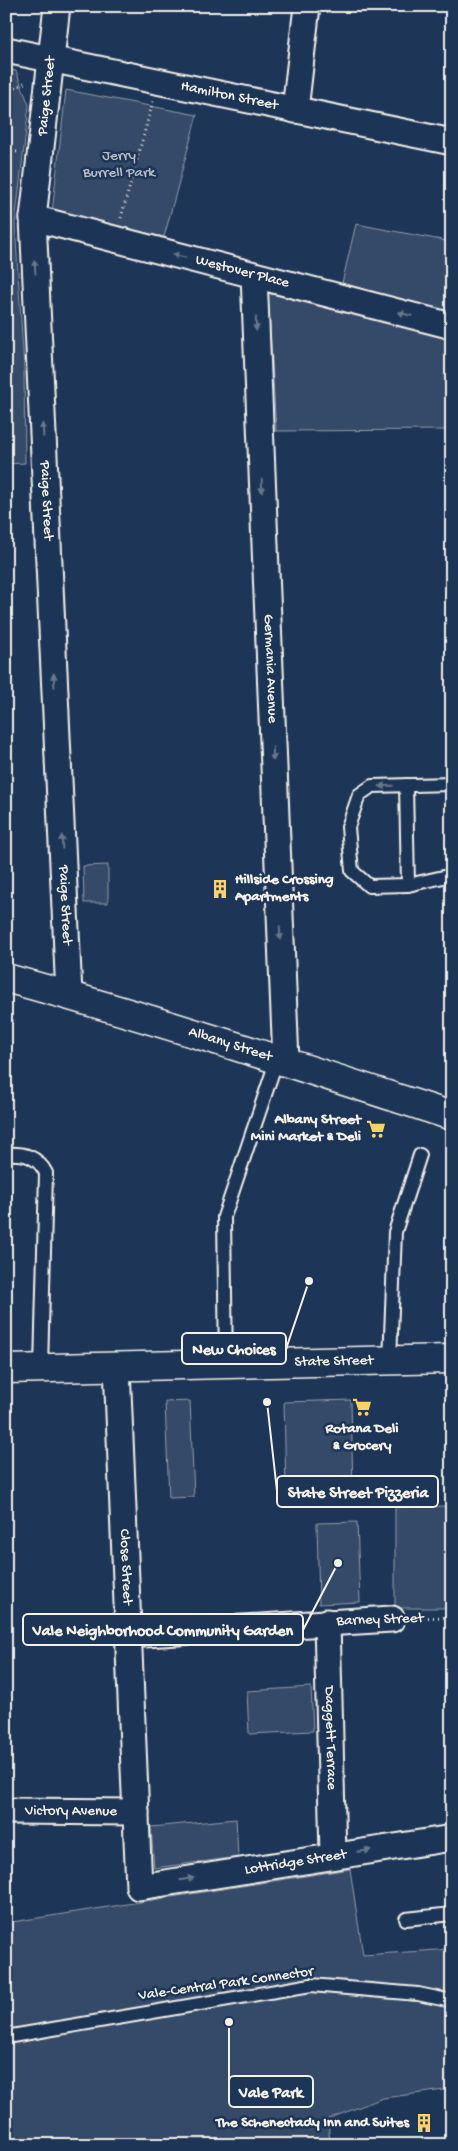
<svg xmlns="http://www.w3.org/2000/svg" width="458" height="2151" font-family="'Gochi Hand',sans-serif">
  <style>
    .green { fill: #354a67; stroke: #949ea8 }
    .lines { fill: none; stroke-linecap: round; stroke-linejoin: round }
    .lane-casing { stroke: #f4f1e8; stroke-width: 16 }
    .street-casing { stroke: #f4f1e8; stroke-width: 29 }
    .secondary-casing { stroke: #f4f1e8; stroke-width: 31 }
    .primary-casing { stroke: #f4f1e8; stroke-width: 31 }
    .path { stroke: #f4f1e8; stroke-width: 3; stroke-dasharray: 1 4; stroke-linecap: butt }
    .lane { stroke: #1d3557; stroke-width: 12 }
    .street { stroke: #1d3557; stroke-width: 25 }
    .secondary { stroke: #1d3557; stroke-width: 28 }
    .primary { stroke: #1d3557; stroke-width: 28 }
    .oneway { fill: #68778a }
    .labels { text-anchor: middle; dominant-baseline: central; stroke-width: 5; stroke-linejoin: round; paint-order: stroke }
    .street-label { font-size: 15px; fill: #f4f1e8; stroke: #1d3557 }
    .park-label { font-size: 15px; fill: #bbbfc1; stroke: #1d3557 }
    .poi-label { font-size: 15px; font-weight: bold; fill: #f4f1e8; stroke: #1d3557; text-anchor: end }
    .leader { fill: none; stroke: #f4f1e8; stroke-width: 2 }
    .callout-dot { fill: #f4f1e8; stroke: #1d3557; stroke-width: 2 }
    .callout { fill: #1d3557; stroke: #f4f1e8; stroke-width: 2 }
    .callout-label { font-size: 16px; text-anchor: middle; font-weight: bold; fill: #f4f1e8 }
  </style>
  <rect width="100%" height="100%" fill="#1d3557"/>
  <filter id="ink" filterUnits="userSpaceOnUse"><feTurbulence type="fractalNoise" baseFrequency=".02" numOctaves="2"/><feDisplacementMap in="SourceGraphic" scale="10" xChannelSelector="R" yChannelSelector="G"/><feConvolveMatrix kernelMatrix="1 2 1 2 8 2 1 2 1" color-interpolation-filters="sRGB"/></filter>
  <g filter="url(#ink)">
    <g class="green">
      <polygon points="6,69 16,71 29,105 15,224 24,368 25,463 6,464"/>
      <polygon points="66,90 197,115 164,237 52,212"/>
      <polygon points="356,224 452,242 452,313 342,283"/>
      <polygon points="268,292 380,319 452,340 452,430 276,431"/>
      <polygon points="108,865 108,903 84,903 83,866"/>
      <polygon points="351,1400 353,1491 286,1492 284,1402"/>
      <polygon points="190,1401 194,1497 169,1498 165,1402"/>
      <polygon points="449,1506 449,1608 395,1608 395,1507"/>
      <polygon points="357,1522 360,1602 319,1604 317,1523"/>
      <polygon points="311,1687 313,1731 249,1734 247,1691"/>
      <polygon points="236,1819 238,1857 154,1868 151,1827"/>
      <polygon points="350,1869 363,1955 452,1949 452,2089 383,2098 328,2119 330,2145 6,2145 6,1923"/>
    </g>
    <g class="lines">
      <g class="lane-casing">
        <g id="lane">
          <polyline points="452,784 372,786 359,795 348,827 352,871 369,886 408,885 452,875"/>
          <polyline points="406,785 408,885"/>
          <path d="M6 1154C25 1153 37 1156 46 1173L41 1368"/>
          <polyline points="390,1361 395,1232 420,1155"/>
          <polyline points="226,1365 224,1217 277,1059"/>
          <polyline points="406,1919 452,1914"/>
          <polyline points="6,2037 311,1985 418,1994 452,2001"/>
        </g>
      </g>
      <g class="street-casing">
        <g id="street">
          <path id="s1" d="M57 6 33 218 69 995"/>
          <path id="s2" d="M6 50 452 142"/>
          <polyline points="295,110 307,6"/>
          <path id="s3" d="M33 218 452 326"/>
          <path id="s4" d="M254 275 286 1062"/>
          <path id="s5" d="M117 1367 139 1887 452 1838"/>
          <path id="s6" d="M327 1622 333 1855"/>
          <polyline points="128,1635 392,1619"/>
          <path id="s7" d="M6 1811 136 1812"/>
        </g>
      </g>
      <g class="secondary-casing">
        <g id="secondary">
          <path id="s8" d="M6 978C156 1019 304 1068 452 1116"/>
        </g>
      </g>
      <g class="primary-casing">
        <g id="primary">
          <path id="s9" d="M6 1369 452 1359"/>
        </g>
      </g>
      <g class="path">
        <polyline points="6,93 26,82"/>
        <polyline points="6,151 18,152"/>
        <polyline points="121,218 153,101"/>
        <polyline points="413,1618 452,1617"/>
      </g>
      <use href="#lane" class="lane"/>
      <use href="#street" class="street"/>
      <use href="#secondary" class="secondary"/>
      <use href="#primary" class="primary"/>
    </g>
    <defs><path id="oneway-solid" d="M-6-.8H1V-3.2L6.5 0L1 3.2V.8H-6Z" transform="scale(1.25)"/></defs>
    <g class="oneway">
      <use href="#oneway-solid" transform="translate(179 256) rotate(-166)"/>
      <use href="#oneway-solid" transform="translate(35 267) rotate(-93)"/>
      <use href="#oneway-solid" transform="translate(405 314) rotate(-165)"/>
      <use href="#oneway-solid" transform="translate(256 324) rotate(88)"/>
      <use href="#oneway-solid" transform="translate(43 430) rotate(-93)"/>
      <use href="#oneway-solid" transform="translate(262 486) rotate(88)"/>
      <use href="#oneway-solid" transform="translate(54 680) rotate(-93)"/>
      <use href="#oneway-solid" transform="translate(273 754) rotate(88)"/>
      <use href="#oneway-solid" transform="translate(386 786) rotate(179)"/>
      <use href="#oneway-solid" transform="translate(62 842) rotate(-93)"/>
      <use href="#oneway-solid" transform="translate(280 933) rotate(88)"/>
      <use href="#oneway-solid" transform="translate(364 1851) rotate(-8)"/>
      <use href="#oneway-solid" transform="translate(187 1879) rotate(-9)"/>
    </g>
  </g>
  <defs>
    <g id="building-bare" transform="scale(1.5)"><path d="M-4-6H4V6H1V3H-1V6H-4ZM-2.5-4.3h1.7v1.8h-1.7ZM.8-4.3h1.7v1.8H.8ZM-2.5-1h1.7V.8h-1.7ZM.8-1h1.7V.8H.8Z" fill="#ffd166" stroke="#1d3557" stroke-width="2.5" paint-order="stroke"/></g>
    <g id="supermarket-bare" transform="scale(1.5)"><path d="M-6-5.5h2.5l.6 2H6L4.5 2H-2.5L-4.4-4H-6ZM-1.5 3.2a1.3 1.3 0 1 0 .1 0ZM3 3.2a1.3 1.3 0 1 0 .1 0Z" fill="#ffd166" stroke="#1d3557" stroke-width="2.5" paint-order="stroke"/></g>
  </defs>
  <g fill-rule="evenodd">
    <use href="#building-bare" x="220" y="889"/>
    <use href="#supermarket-bare" x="376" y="1129"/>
    <use href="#supermarket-bare" x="362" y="1407"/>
    <use href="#building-bare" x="424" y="2123"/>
  </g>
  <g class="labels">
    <g class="street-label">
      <text transform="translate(47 96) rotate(-84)">Paige Street</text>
      <text stroke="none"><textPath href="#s2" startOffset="228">Hamilton Street</textPath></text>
      <text stroke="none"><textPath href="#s3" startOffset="216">Westover Place</textPath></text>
      <text stroke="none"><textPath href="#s1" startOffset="496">Paige Street</textPath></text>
      <text stroke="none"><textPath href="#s4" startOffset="394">Germania Avenue</textPath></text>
      <text stroke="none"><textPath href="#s1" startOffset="901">Paige Street</textPath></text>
      <text stroke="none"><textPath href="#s8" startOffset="234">Albany Street</textPath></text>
      <text stroke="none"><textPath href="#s9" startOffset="328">State Street</textPath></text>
      <text stroke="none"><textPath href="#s5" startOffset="200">Close Street</textPath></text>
      <text transform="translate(380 1620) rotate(-2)">Barney Street</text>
      <text stroke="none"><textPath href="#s6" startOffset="116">Daggett Terrace</textPath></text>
      <text stroke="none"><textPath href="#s7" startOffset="65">Victory Avenue</textPath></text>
      <text stroke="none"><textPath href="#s5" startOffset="679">Lottridge Street</textPath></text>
      <text transform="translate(226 1984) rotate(-8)">Vale-Central Park Connector</text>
    </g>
    <g class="park-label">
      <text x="119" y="156">Jerry<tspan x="119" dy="17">Burrell Park</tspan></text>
    </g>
    <g class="poi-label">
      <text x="235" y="880" text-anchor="start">Hillside Crossing<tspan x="235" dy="17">Apartments</tspan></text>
      <text x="361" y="1120">Albany Street<tspan x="361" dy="17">Mini Market &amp; Deli</tspan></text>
      <text x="362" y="1429" text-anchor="middle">Rotana Deli<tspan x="362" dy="17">&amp; Grocery</tspan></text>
      <text x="409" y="2123">The Schenectady Inn and Suites</text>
    </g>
  </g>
  <path class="leader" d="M309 1281L286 1349M267 1402L277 1491M338 1563L303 1630M229 2022L229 2091"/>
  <g class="callout-dot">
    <circle cx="309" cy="1281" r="5"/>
    <circle cx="267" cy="1402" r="5"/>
    <circle cx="338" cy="1563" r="5"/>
    <circle cx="229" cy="2022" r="5"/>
  </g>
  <g class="callout">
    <rect x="182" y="1333" width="104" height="31" rx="5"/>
    <rect x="277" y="1476" width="161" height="31" rx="5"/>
    <rect x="23" y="1614" width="280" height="31" rx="5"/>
    <rect x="229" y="2076" width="84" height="31" rx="5"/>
  </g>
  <g class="callout-label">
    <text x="234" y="1354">New Choices</text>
    <text x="358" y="1497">State Street Pizzeria</text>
    <text x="163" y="1635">Vale Neighborhood Community Garden</text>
    <text x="271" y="2097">Vale Park</text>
  </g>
  <rect width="458" height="2151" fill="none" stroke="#1d3557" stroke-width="25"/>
  <rect x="12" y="12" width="433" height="2126" fill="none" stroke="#f4f1e8" stroke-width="2" filter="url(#ink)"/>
</svg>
